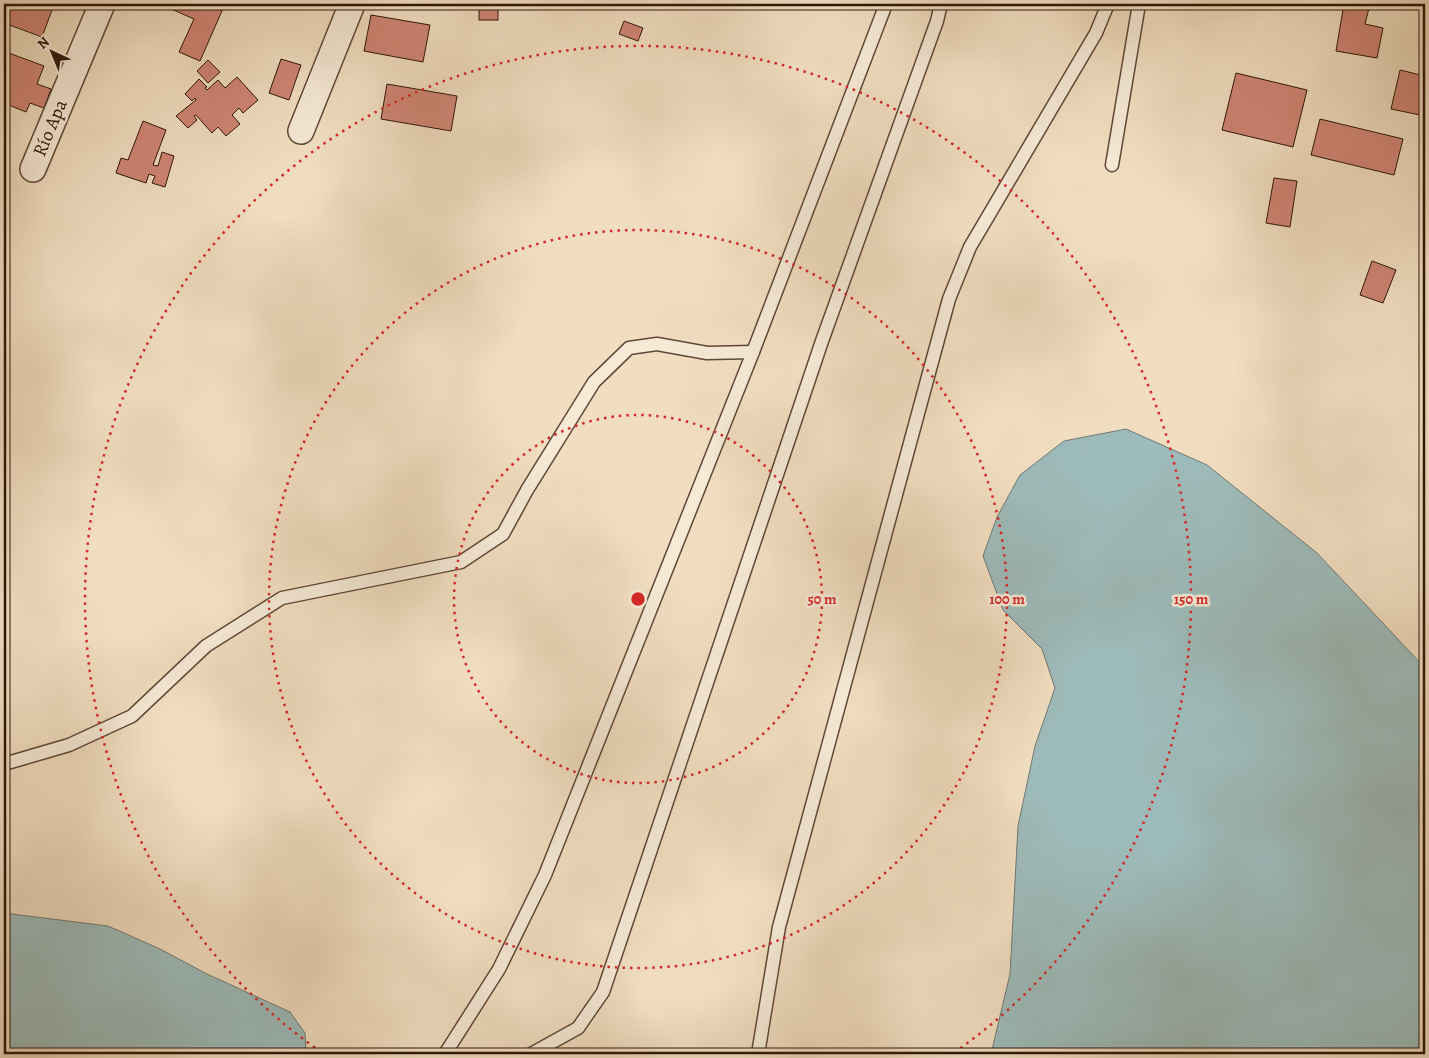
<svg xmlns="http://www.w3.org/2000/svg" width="1429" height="1058" font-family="Alegreya,serif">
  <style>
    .water { fill: #9dbbba; stroke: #717973 }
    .building { fill: #cf8575; stroke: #2e1609 }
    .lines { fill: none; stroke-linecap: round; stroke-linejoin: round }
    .lane-casing { stroke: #5f4837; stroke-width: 15 }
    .street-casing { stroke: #5f4837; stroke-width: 28 }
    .lane { stroke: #f6ead7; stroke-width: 12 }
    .street { stroke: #f6ead7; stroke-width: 25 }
    .ring { fill: none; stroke: #d62828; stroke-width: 2.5; stroke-dasharray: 2.5 5 }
    .labels { text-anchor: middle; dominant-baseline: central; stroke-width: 5; stroke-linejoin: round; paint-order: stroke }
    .street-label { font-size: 19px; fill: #2e1609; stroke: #f6ead7 }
    .centre { fill: #d62828; stroke: #f6ead7; stroke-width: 2.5 }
    .ring-label { font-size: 15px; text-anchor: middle; font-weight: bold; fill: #d62828; stroke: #f6ead7; stroke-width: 5; stroke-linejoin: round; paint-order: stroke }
  </style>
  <rect width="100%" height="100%" fill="#f1dec1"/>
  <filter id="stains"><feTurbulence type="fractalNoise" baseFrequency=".004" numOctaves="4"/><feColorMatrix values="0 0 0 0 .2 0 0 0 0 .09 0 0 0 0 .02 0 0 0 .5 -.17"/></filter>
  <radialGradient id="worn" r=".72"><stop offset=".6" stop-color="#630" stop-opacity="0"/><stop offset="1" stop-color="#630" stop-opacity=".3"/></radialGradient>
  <g class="water">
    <polygon points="1126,429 1207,465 1317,553 1425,668 1425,1054 991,1054 1010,974 1018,826 1035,746 1055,688 1042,649 1003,610 983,556 997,517 1020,475 1064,441"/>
    <polygon points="4,913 108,926 160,949 207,974 290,1012 305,1033 306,1054 4,1054"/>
  </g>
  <g class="building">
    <polygon points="4,4 35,4 52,10 42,37 4,23"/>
    <polygon points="171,4 225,4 200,61 179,52 194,19 169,8"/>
    <polygon points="374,4 396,4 395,9"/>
    <rect x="479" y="4" width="19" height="16"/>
    <polygon points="1344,4 1370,4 1365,24 1383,28 1377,58 1336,51"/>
    <polygon points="371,15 430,25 423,62 364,51"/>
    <polygon points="624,21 643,28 638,41 619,34"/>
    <polygon points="6,52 44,66 37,84 51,89 44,108 30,103 26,112 4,103 4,59"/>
    <polygon points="281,59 301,65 289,100 269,93"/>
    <polygon points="208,60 220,72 208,83 197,71"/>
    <polygon points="1400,70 1425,76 1425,116 1391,109"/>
    <polygon points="1236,73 1307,90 1293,147 1222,130"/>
    <polygon points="237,77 258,100 243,113 239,108 232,115 240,124 226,136 218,127 212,133 196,115 194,116 197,120 188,128 176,116 196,100 195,98 192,101 185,94 199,79 207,87 205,88 207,90 218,80 225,88"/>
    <polygon points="387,84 457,96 451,131 381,119"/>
    <polygon points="1320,119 1403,139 1394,175 1311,155"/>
    <polygon points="143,121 166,130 153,165 158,166 162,152 174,156 165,187 152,183 155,176 149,174 146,183 116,173 121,158 128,160"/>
    <polygon points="1274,178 1297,181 1290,227 1266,223"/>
    <polygon points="1372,261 1396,270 1383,303 1360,295"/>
  </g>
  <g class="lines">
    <g class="lane-casing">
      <g id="lane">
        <polyline points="1112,165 1139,4"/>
        <polyline points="4,764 69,745 132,716 206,646 282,598 461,562 503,534 527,490 594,382 629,348 657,344 707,353 753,352"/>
        <polyline points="445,1054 499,969 545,875 753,352 886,4"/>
        <polyline points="531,1054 578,1028 603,992 822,341 937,21 941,4"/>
        <polyline points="758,1054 779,927 949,299 970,247 1096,33 1108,4"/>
      </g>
    </g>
    <g class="street-casing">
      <g id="street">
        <polyline points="301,131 352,4"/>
        <polyline points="33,169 102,4"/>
      </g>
    </g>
    <use href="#lane" class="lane"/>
    <use href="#street" class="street"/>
  </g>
  <g class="ring">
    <circle cx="638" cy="599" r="184"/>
    <circle cx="638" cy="599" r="369"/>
    <path d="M321 1052A553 553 0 1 1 955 1052"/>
  </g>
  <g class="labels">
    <g class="street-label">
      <text transform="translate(50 128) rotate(-67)">Río Apa</text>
    </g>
  </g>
  <circle cx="638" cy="599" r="8" class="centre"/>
  <g class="ring-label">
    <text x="822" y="604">50 m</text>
    <text x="1007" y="604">100 m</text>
    <text x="1191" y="604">150 m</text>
  </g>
  <rect width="1429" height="1058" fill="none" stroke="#f1dec1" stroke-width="20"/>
  <rect x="5" y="5" width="1419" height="1048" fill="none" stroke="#2e1609" stroke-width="2.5"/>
  <rect x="10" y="10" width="1409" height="1038" fill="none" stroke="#2e1609"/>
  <g transform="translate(52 52) rotate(316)" stroke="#f6ead7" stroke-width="4" paint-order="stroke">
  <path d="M0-4L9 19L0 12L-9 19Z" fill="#2e1609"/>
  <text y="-8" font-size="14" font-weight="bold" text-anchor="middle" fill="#2e1609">N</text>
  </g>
  <rect width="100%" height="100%" filter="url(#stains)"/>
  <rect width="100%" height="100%" fill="url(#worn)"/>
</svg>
